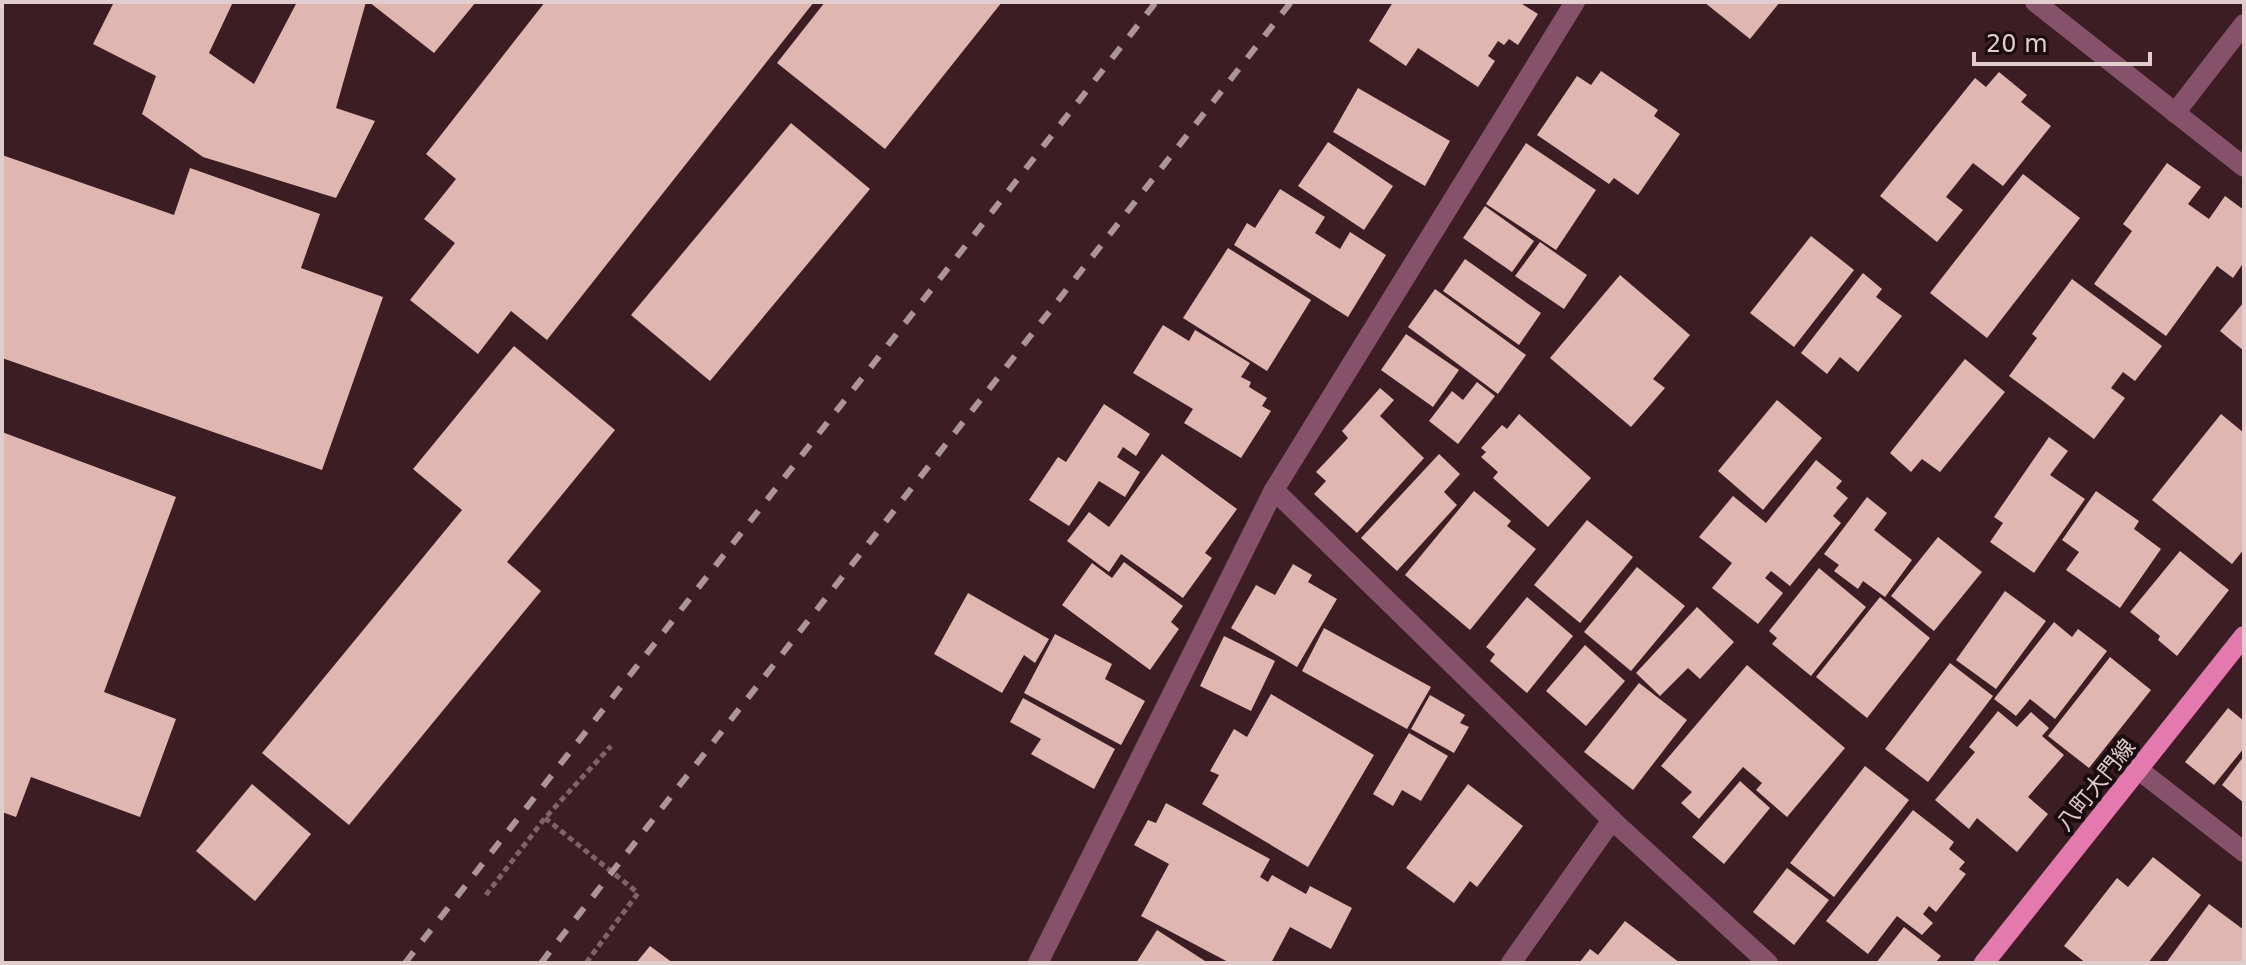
<svg xmlns="http://www.w3.org/2000/svg" width="2246" height="965" font-family="'DejaVu Sans','Noto Sans JP',sans-serif">
  <style>
    .building { fill: #e0b6b0 }
    .lines { fill: none; stroke-linecap: round; stroke-linejoin: round }
    .path { stroke: #7e6367; stroke-width: 5; stroke-dasharray: 6 4; stroke-linecap: butt }
    .minor { stroke: #86526a; stroke-width: 20 }
    .major { stroke: #e479ad; stroke-width: 20 }
    .rail { stroke: #ac9497; stroke-width: 6; stroke-dasharray: 14 14; stroke-linecap: butt }
    .labels { text-anchor: middle; dominant-baseline: central; stroke-width: 8; stroke-linejoin: round; paint-order: stroke }
    .street-label { font-size: 22px; fill: #e1ccce; stroke: #1a0c0e }
  </style>
  <rect width="100%" height="100%" fill="#3c1d23"/>
  <g class="building">
    <polygon points="114,2 233,2 209,53 254,84 297,2 366,2 336,108 375,121 336,198 203,157 142,114 156,76 93,44"/>
    <polygon points="369,2 476,2 434,53"/>
    <polygon points="545,2 814,2 547,340 511,311 478,354 410,300 455,243 424,219 456,179 426,154"/>
    <polygon points="825,2 1002,2 885,149 777,63"/>
    <polygon points="1393,2 1519,2 1538,14 1518,45 1509,39 1504,45 1498,41 1488,56 1495,61 1478,87 1418,48 1406,66 1369,41"/>
    <polygon points="1704,2 1780,2 1750,39"/>
    <polygon points="1601,71 1658,110 1654,116 1680,134 1638,195 1614,178 1609,184 1537,135 1577,76 1591,85"/>
    <polygon points="1999,72 2027,95 2021,102 2051,126 2003,186 1973,163 1946,197 1963,210 1937,242 1880,196 1975,78 1986,87"/>
    <polygon points="1358,88 1450,141 1425,186 1333,132"/>
    <polygon points="791,123 870,189 710,381 631,315"/>
    <polygon points="1328,142 1393,186 1364,230 1298,186"/>
    <polygon points="1526,143 1596,190 1556,250 1486,204"/>
    <polygon points="2,155 174,215 190,168 320,214 301,268 383,297 322,470 2,358"/>
    <polygon points="2167,163 2201,187 2188,204 2209,219 2225,196 2244,210 2244,262 2233,278 2217,266 2166,336 2094,284 2132,231 2123,224"/>
    <polygon points="2023,174 2080,218 1987,338 1930,293"/>
    <polygon points="1280,189 1325,217 1315,233 1340,249 1350,232 1386,255 1348,317 1234,245 1247,223 1255,228"/>
    <polygon points="1485,206 1534,241 1512,272 1463,238"/>
    <polygon points="1811,236 1854,270 1794,347 1750,313"/>
    <polygon points="1540,242 1587,275 1564,309 1515,276"/>
    <polygon points="1228,248 1311,300 1267,371 1183,318"/>
    <polygon points="1465,259 1541,313 1519,345 1443,291"/>
    <polygon points="1863,273 1882,289 1876,297 1902,316 1858,372 1840,357 1827,374 1801,353"/>
    <polygon points="1620,275 1690,335 1653,379 1665,388 1631,427 1550,358"/>
    <polygon points="2072,279 2162,346 2135,381 2123,372 2111,388 2125,398 2094,439 2009,376 2037,338 2032,334"/>
    <polygon points="1435,289 1526,355 1498,394 1408,327"/>
    <polygon points="2244,302 2244,351 2220,331"/>
    <polygon points="1163,325 1189,341 1195,330 1250,363 1241,377 1251,382 1249,387 1267,398 1262,406 1271,411 1241,458 1184,423 1193,409 1133,373"/>
    <polygon points="1406,334 1459,370 1433,407 1381,370"/>
    <polygon points="514,346 615,430 507,562 541,591 349,825 262,753 462,510 413,469"/>
    <polygon points="1965,359 2005,392 1940,472 1922,459 1911,472 1890,453"/>
    <polygon points="1477,382 1495,396 1458,444 1429,421 1452,391 1463,400"/>
    <polygon points="1380,388 1394,400 1380,416 1424,458 1357,533 1314,494 1326,481 1316,472 1348,438 1342,431"/>
    <polygon points="1777,400 1822,438 1763,510 1718,471"/>
    <polygon points="1104,404 1150,434 1136,456 1123,447 1117,457 1140,472 1125,497 1099,481 1069,526 1029,500 1058,457 1066,462"/>
    <polygon points="1519,414 1591,478 1548,527 1493,478 1498,472 1481,457 1486,452 1481,448 1502,425 1507,429"/>
    <polygon points="2221,414 2244,433 2244,549 2232,564 2152,500"/>
    <polygon points="2,432 176,497 104,692 176,719 140,817 31,777 16,817 2,812"/>
    <polygon points="2049,437 2068,451 2050,475 2085,499 2034,573 1990,542 2003,523 1994,517"/>
    <polygon points="1162,454 1237,509 1205,553 1212,558 1183,598 1121,554 1109,572 1067,541 1089,512 1109,527"/>
    <polygon points="1439,454 1460,474 1444,492 1457,505 1397,571 1361,538"/>
    <polygon points="1816,460 1842,481 1836,488 1848,498 1833,516 1841,523 1790,586 1771,571 1765,578 1783,593 1758,624 1712,588 1732,563 1699,537 1733,496 1766,523"/>
    <polygon points="1474,491 1511,521 1507,526 1536,549 1470,630 1405,575"/>
    <polygon points="2096,491 2139,521 2134,529 2161,549 2120,608 2066,570 2079,552 2062,540"/>
    <polygon points="1867,497 1887,513 1874,530 1912,560 1885,597 1863,581 1858,589 1834,571 1839,565 1824,554"/>
    <polygon points="1587,520 1633,557 1580,623 1534,585"/>
    <polygon points="1938,537 1982,572 1934,631 1891,596"/>
    <polygon points="2180,551 2229,590 2177,656 2158,640 2160,636 2130,612"/>
    <polygon points="1124,562 1183,606 1171,622 1179,629 1150,670 1062,605 1092,563 1112,578"/>
    <polygon points="1293,564 1312,575 1308,582 1337,599 1297,667 1231,628 1256,585 1275,595"/>
    <polygon points="1637,567 1685,606 1631,671 1584,632"/>
    <polygon points="1819,568 1866,607 1811,676 1772,644 1777,638 1769,631"/>
    <polygon points="2005,591 2046,621 1996,689 1956,660"/>
    <polygon points="968,593 1049,639 1035,663 1024,655 1002,693 934,654"/>
    <polygon points="1527,597 1573,636 1527,693 1490,661 1495,654 1486,647"/>
    <polygon points="1880,597 1930,638 1867,718 1816,677"/>
    <polygon points="1697,607 1734,642 1700,679 1688,668 1660,696 1636,673"/>
    <polygon points="2054,622 2072,637 2078,629 2107,651 2055,719 2030,699 2016,716 1994,699"/>
    <polygon points="1324,628 1431,687 1407,729 1302,671"/>
    <polygon points="1055,634 1112,664 1105,679 1145,701 1121,745 1024,693"/>
    <polygon points="1224,636 1275,661 1251,711 1200,686"/>
    <polygon points="1585,645 1625,681 1586,726 1546,691"/>
    <polygon points="2110,657 2151,690 2089,768 2048,736"/>
    <polygon points="1950,663 1993,696 1928,782 1885,749"/>
    <polygon points="1747,665 1845,748 1787,817 1756,790 1762,783 1743,767 1699,819 1681,803 1692,792 1661,766"/>
    <polygon points="1639,683 1687,720 1633,790 1584,752"/>
    <polygon points="1271,694 1374,755 1308,867 1202,804 1219,775 1210,771 1234,729 1247,737"/>
    <polygon points="1430,695 1465,715 1460,723 1469,727 1454,753 1411,729"/>
    <polygon points="1023,698 1115,749 1094,789 1031,754 1041,739 1010,722"/>
    <polygon points="2228,708 2244,721 2244,748 2214,785 2185,762"/>
    <polygon points="1998,711 2017,727 2031,712 2049,728 2042,736 2064,755 2028,797 2048,814 2017,852 1977,818 1969,829 1935,800 1975,752 1969,747"/>
    <polygon points="1409,733 1448,756 1421,801 1402,790 1393,806 1373,794"/>
    <polygon points="2244,756 2244,803 2222,785"/>
    <polygon points="1865,766 1909,800 1834,897 1790,863"/>
    <polygon points="1740,781 1770,808 1724,864 1692,837"/>
    <polygon points="252,784 311,834 255,901 196,851"/>
    <polygon points="1468,784 1523,826 1477,887 1470,881 1454,903 1406,868"/>
    <polygon points="1166,803 1270,859 1260,877 1268,882 1272,875 1306,894 1310,886 1352,908 1331,949 1290,927 1271,963 1230,963 1141,916 1169,864 1134,845 1148,820 1156,823"/>
    <polygon points="1913,810 1954,842 1949,849 1965,862 1959,869 1966,874 1936,912 1929,906 1923,914 1933,923 1922,935 1897,916 1868,954 1826,921"/>
    <polygon points="2153,857 2201,895 2148,963 2086,963 2064,946 2117,878 2128,887"/>
    <polygon points="1787,868 1829,900 1794,945 1753,912"/>
    <polygon points="2209,904 2244,930 2244,963 2166,963"/>
    <polygon points="1625,921 1680,963 1579,963 1590,949 1598,955"/>
    <polygon points="1904,927 1941,956 1935,963 1876,963"/>
    <polygon points="1157,930 1205,961 1204,963 1136,963"/>
    <polygon points="650,946 673,963 636,963"/>
  </g>
  <g class="lines">
    <g class="path">
      <polyline points="545,818 638,893 586,963"/>
      <polyline points="486,895 545,818 611,746"/>
    </g>
    <g class="minor">
      <polyline points="2035,2 2244,167"/>
      <polyline points="2175,113 2244,24"/>
      <polyline points="1274,490 1612,820 1768,963"/>
      <polyline points="2139,770 2244,852"/>
      <polyline points="1038,963 1274,490 1575,2"/>
      <polyline points="1511,963 1612,820"/>
    </g>
    <polyline class="major" points="1984,963 2244,636"/>
    <g class="rail">
      <polyline points="405,963 1156,2"/>
      <polyline points="541,963 1291,2"/>
    </g>
  </g>
  <g class="labels">
    <g class="street-label">
      <text transform="translate(2096 785) rotate(-51)">八町大門線</text>
    </g>
  </g>
  <rect width="2246" height="965" fill="none" stroke="#e1ccce" stroke-width="8"/>
  <path d="M1974 52v12h176v-12" fill="none" stroke="#e1ccce" stroke-width="4"/>
  <text x="1986" y="52" font-size="24" fill="#e1ccce" stroke="#1a0c0e" stroke-width="6" paint-order="stroke">20 m</text>
</svg>
